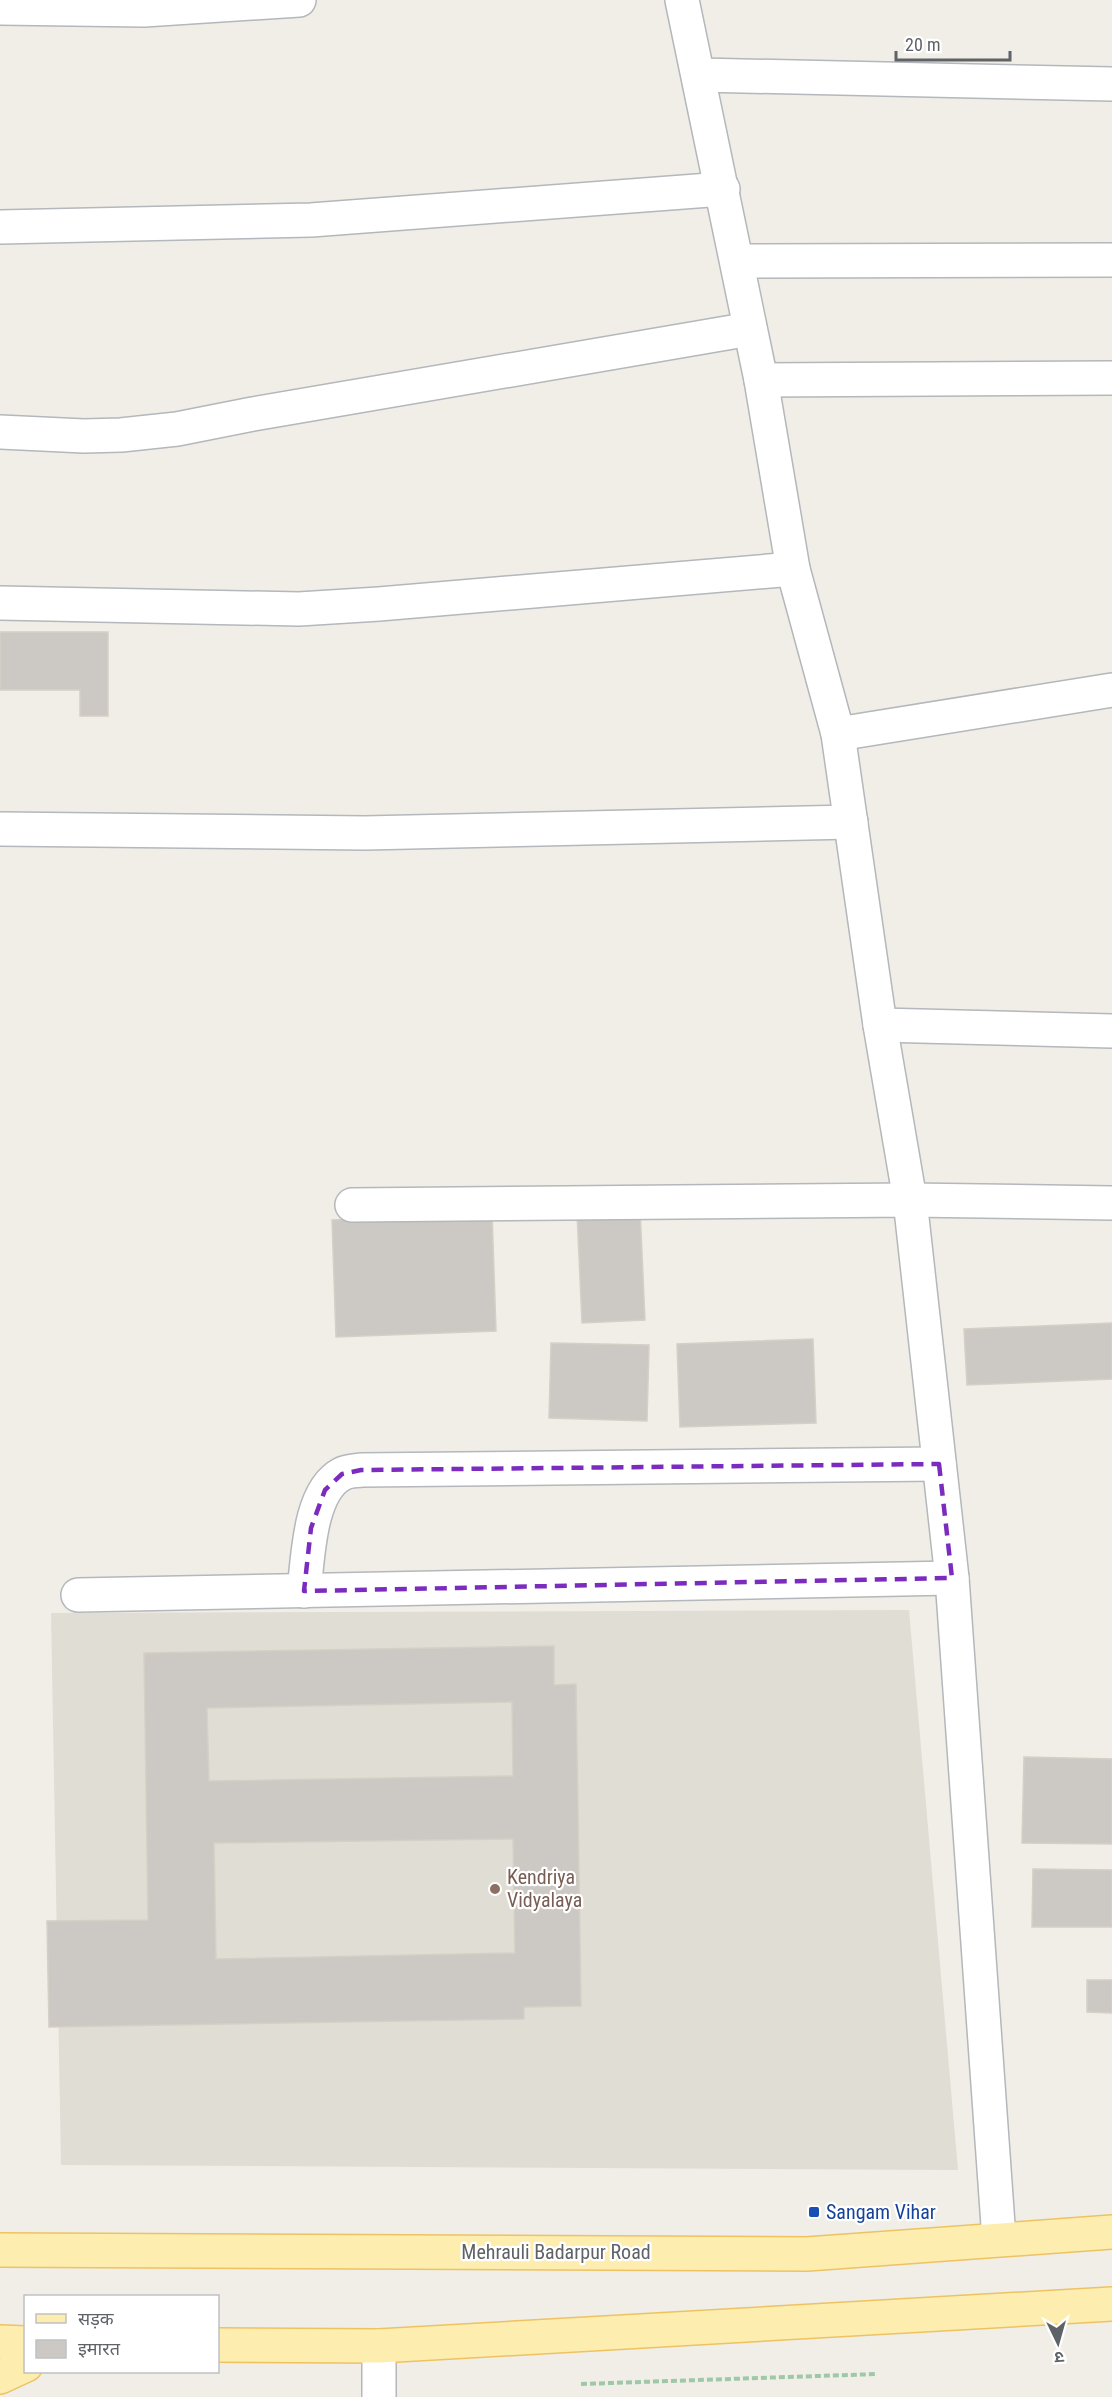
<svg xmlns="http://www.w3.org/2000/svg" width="1112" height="2397" font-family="'Roboto Condensed','Noto Sans Devanagari',sans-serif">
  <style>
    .education { fill: #e0ddd5 }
    .building { fill: #ccc9c4; stroke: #d5d0c6; stroke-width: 1.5; fill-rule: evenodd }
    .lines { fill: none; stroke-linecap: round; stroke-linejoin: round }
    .minor-casing { stroke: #b4b7bb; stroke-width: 36 }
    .major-casing { stroke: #eec263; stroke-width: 36 }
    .path { stroke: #9ec8a8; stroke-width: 4; stroke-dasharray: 6 3; stroke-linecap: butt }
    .minor { stroke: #fff; stroke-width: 33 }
    .major { stroke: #fdeeb0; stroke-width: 33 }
    .marked { fill: none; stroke: #7b2cbf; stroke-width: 4.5; stroke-dasharray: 12 8; stroke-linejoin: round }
    .education-dot { fill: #8d6e63; stroke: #fff; stroke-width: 2 }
    .transit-dot { fill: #1a4fb4; stroke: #fff; stroke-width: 2 }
    .labels { text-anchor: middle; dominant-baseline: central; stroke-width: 4.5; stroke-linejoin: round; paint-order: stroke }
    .education-label { font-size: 20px; fill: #785e54; stroke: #fff; text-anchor: start }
    .transit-label { font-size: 20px; fill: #164399; stroke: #fff; text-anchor: start }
    .street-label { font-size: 20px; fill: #5f6367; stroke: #fff }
  </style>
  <rect width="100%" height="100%" fill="#f0eee7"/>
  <polygon class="education" points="909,1610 958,2170 61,2165 51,1613"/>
  <g class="building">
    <polygon points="0,632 108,632 108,716 80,716 80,690 0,690"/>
    <polygon points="640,1209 645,1320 582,1323 577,1212"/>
    <polygon points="492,1213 496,1331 336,1337 332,1220"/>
    <polygon points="1112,1323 1112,1379 967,1385 964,1329"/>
    <polygon points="813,1339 816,1423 680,1427 677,1344"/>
    <polygon points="551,1343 649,1345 647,1421 549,1418"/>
    <path d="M554 1646V1685L576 1684 581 2006 524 2007V2019L49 2027 47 1921 148 1920 144 1653ZM512 1702 513 1776 209 1781 207 1708ZM513 1839 515 1953 216 1959 214 1843Z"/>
    <polygon points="1024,1757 1112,1759 1112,1844 1022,1843"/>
    <polygon points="1033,1869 1112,1870 1112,1927 1032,1927"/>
    <polygon points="1087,1980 1112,1980 1112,2013 1087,2012"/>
  </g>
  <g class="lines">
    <g class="minor-casing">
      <g id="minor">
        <polyline points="682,0 761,380 793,569 838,734 880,1025 910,1200 952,1578 999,2239"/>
        <polyline points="0,8 144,10 299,0"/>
        <polyline points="700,75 1112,84"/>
        <polyline points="0,227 311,220 723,189"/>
        <polyline points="737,261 1112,260"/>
        <polyline points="761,380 1112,378"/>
        <polyline points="0,432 84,436 121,435 177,429 253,414 750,329"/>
        <polyline points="0,603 299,609 379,604 793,569"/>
        <polyline points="838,734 1112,690"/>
        <polyline points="0,829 365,833 851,822"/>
        <polyline points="880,1025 1112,1031"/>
        <polyline points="352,1205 910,1200 1112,1203"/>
        <path d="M304 1591C308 1558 309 1491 342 1474 347 1471 356 1471 361 1470L939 1464"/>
        <polyline points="78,1595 952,1578"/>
        <polyline points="379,2397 379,2346"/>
      </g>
    </g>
    <g class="major-casing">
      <g id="major">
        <polyline points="0,2250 807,2254 1112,2232"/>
        <polyline points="0,2342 26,2343"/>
        <polyline points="218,2345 379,2346 1112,2304"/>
        <polyline points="0,2377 26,2365"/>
      </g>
    </g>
    <polyline class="path" points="581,2384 877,2374"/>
    <use href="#minor" class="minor"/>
    <use href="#major" class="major"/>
  </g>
  <path class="marked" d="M939 1464 952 1578 304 1591 311 1528 325 1490 342 1474 361 1470Z"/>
  <circle class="education-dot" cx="495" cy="1889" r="6"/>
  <rect class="transit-dot" x="808" y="2206" width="12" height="12" rx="3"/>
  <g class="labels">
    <g class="education-label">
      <text x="507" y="1877">Kendriya<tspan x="507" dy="23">Vidyalaya</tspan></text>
    </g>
    <g class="transit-label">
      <text x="826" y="2212">Sangam Vihar</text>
    </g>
    <g class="street-label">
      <text x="556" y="2252">Mehrauli Badarpur Road</text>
    </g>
  </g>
  <rect x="24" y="2295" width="195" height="78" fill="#ffffff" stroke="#bfc1c2" stroke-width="1.5"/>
  <rect x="36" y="2314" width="30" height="9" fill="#fdeeb0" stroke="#bfc1c2" stroke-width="1.5"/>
  <text x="78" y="2325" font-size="18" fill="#5f6367">सड़क</text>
  <rect x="36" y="2340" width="30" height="18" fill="#ccc9c4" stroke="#bfc1c2" stroke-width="1.5"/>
  <text x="78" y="2355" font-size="18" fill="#5f6367">इमारत</text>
  <g transform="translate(1058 2343) rotate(175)" stroke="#ffffff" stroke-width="4.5" paint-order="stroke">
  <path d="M0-4.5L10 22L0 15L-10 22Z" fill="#5f6367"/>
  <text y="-9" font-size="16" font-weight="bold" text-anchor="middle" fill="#5f6367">उ</text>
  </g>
  <path d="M896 51v9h114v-9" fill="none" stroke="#5f6367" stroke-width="3"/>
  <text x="905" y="51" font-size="18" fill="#5f6367" stroke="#ffffff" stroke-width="4.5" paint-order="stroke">20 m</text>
</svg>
